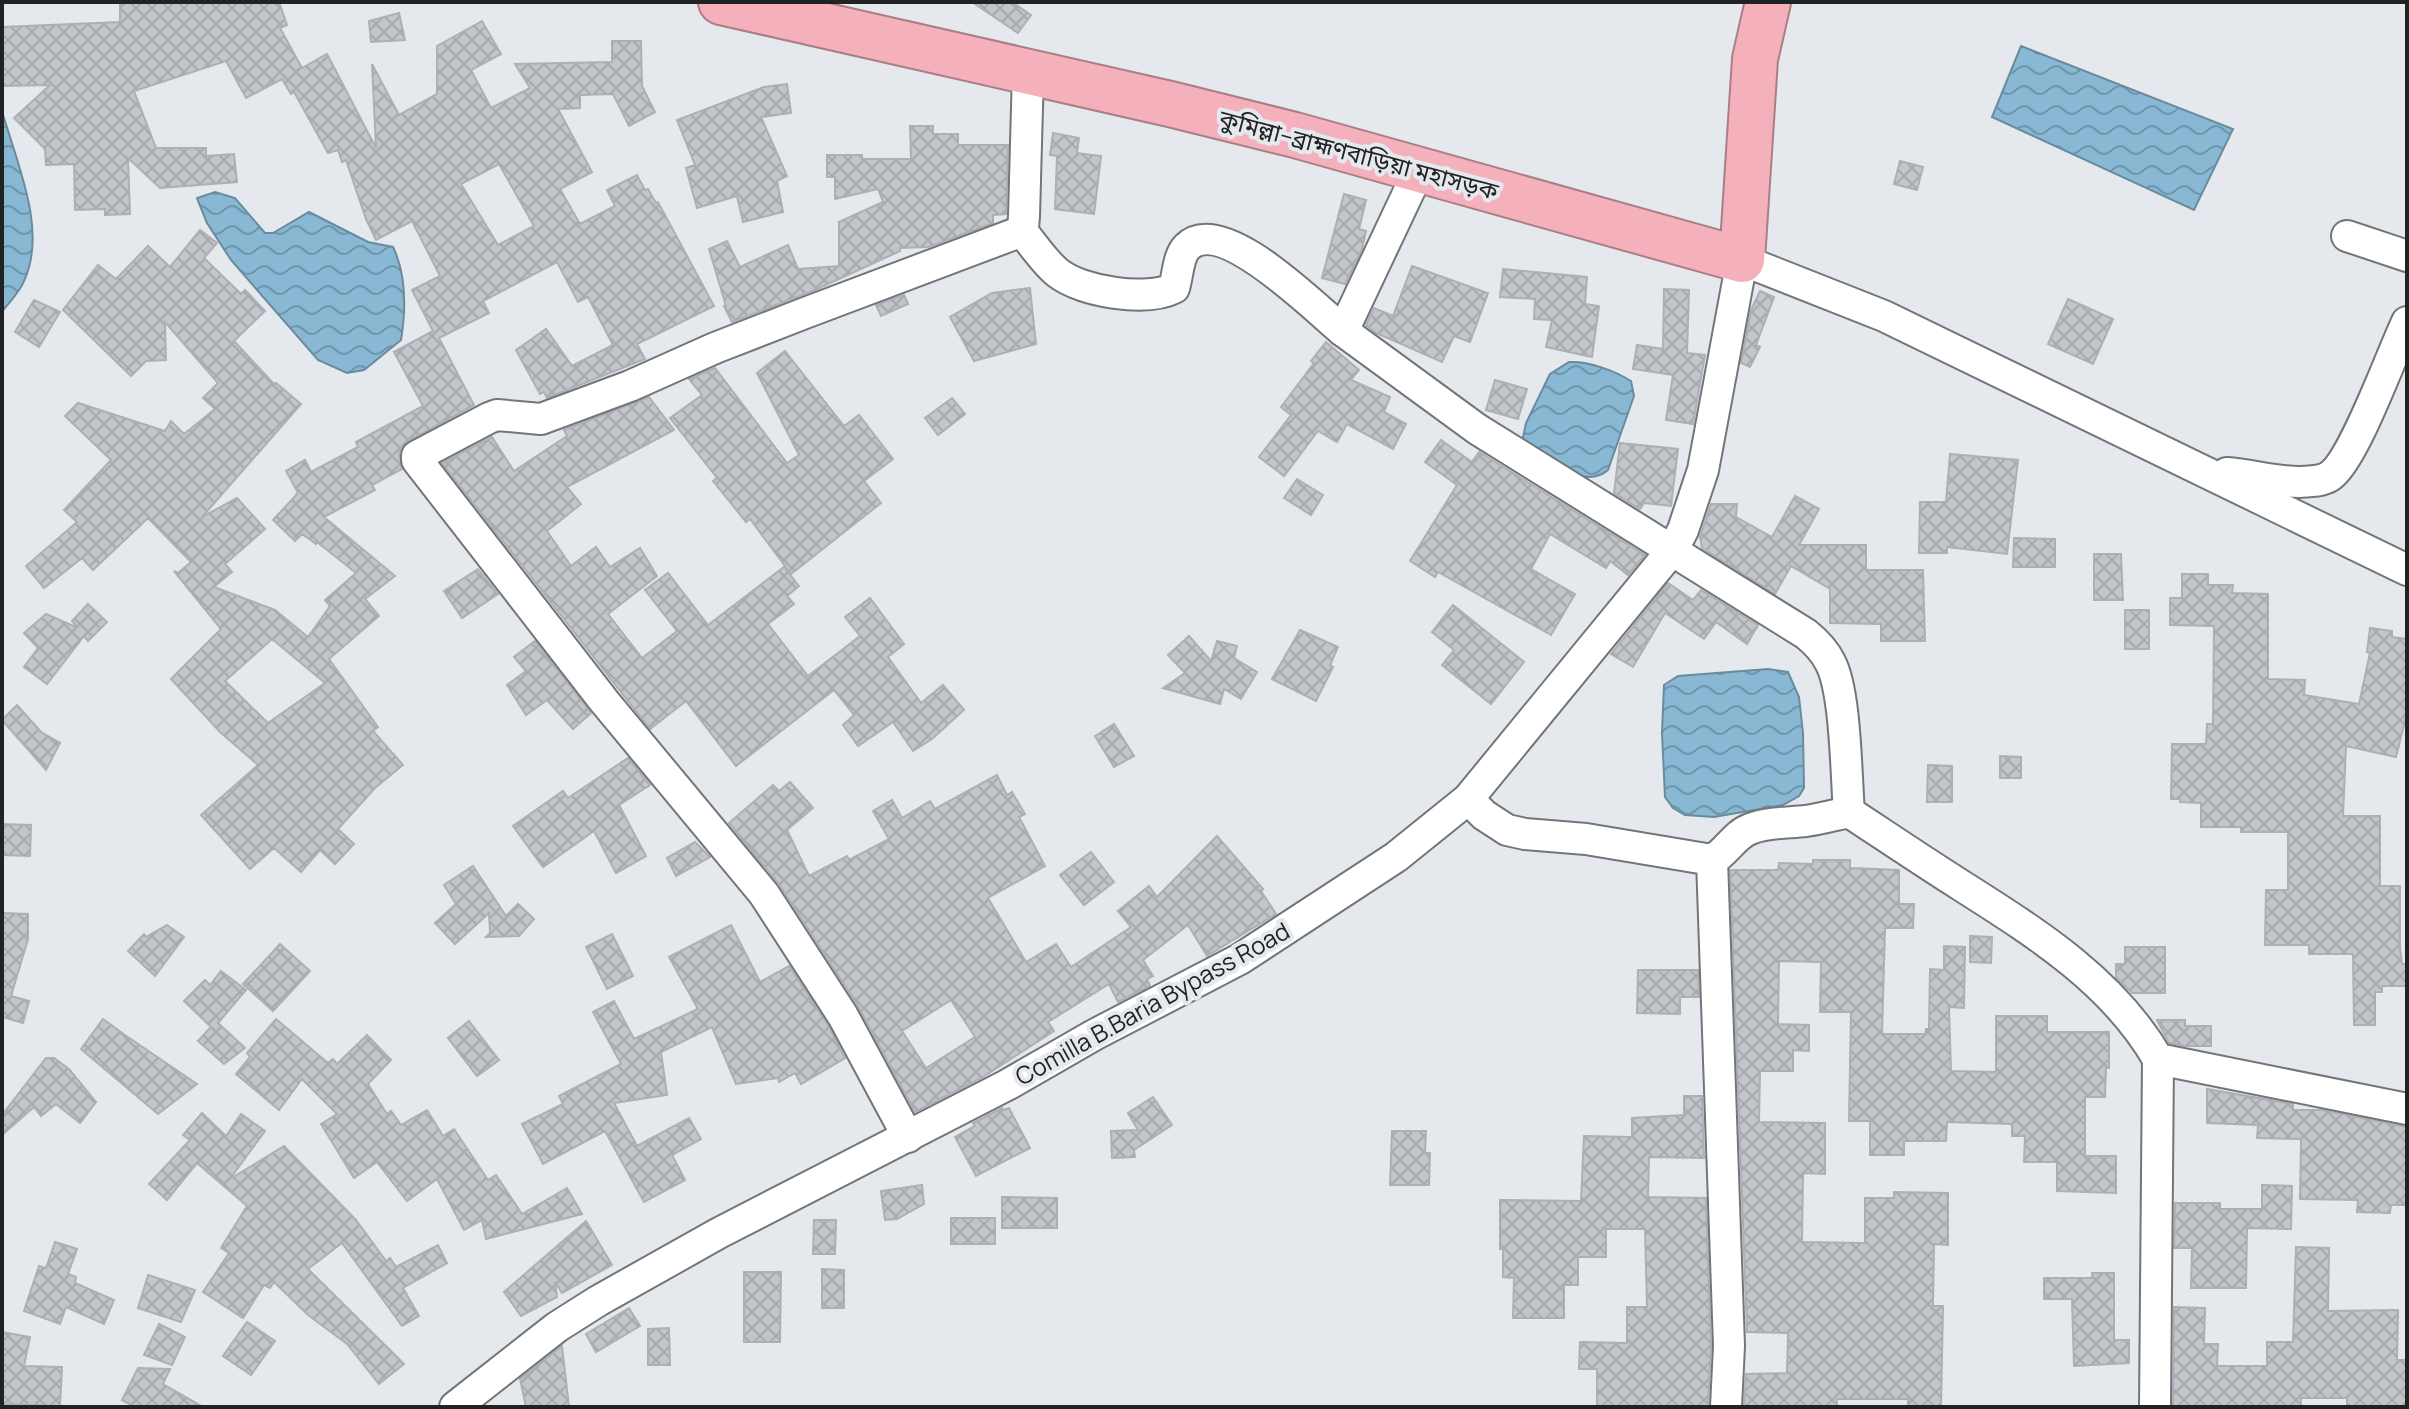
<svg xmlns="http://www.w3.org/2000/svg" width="2409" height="1409" font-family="Manrope,'Noto Sans Bengali',sans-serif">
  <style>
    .water { fill: url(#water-waves); stroke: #698b9e; stroke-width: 2 }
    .building { fill: url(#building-cross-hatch); stroke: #acafb3; stroke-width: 2; fill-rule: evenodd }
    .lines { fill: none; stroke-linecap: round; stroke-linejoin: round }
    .minor-casing { stroke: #727579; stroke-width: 34 }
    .highway-casing { stroke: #aa7e86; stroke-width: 48 }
    .minor { stroke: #fff; stroke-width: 30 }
    .highway { stroke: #f4b0bb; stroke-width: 44 }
    .labels { text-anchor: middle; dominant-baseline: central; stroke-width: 8; stroke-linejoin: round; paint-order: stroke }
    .street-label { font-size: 24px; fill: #202223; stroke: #e5e9ed }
  </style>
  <defs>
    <pattern id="water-waves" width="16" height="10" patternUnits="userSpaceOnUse" patternTransform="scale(2)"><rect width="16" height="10" fill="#88b8d3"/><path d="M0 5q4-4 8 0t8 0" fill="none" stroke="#6f95ab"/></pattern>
    <pattern id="building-cross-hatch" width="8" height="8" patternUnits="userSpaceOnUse" patternTransform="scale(2)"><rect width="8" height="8" fill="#c2c5ca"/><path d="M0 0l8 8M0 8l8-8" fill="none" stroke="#a6a9ad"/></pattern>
  </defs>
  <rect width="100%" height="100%" fill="#e5e9ed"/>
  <g class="water">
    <polygon points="2021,46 2233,129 2194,210 1992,117"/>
    <path d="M2 111C16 161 48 230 24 281 20 292 9 302 2 312Z"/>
    <path d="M215 192 235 198 265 233H273L309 212 368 242 393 247C407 276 406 309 401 340L364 370 347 373 318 360 231 260 207 223 197 198Z"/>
    <path d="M1569 362C1589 361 1615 371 1631 381L1634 396 1608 470C1583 492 1545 456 1522 442L1526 423 1550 374Z"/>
    <polygon points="1768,669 1788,672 1799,697 1803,733 1804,788 1799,796 1783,805 1714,817 1685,815 1673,808 1665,797 1662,733 1664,685 1678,676"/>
  </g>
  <g class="building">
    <path d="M156 2H279L287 25 280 28 302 68 327 54 376 148 372 64 399 115 437 94V46L482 21 501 54 471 70 491 108 530 88 515 64 612 62V41H641L642 86 655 112 629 126 613 94 580 95V108L558 109 592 172 560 189 580 224 615 206 607 190 637 175 645 190 648 189 656 203 658 202 714 306 637 344 645 359 547 398 544 392 540 394 516 350 546 329 572 366 613 345 588 297 578 302 557 262 483 301 489 313 439 338 474 405 408 441 401 447 399 455 402 469 372 485 375 490 324 517 395 576 365 599 379 616 329 659 378 727 373 731 403 765 375 788 338 829 354 844 335 864 320 850 301 872 274 848 250 869 201 815 258 765 220 732 171 679 221 629 174 571 178 573 191 562 148 518 93 570 82 558 44 588 26 566 77 522 64 510 111 460 65 416 78 403 165 431 171 421 184 434 215 409 203 398 218 383 165 322 166 360 146 361 131 376 63 310 98 265 116 279 148 246 170 267 200 230 217 243 204 258 241 294 245 290 265 311 234 341 274 384 276 383 301 404 202 517 237 498 265 529 225 564 232 572 214 587 275 610 308 637 330 606 325 600 356 573 317 542 316 544 302 534 295 541 273 520 298 493 286 471 305 460 311 472 358 447 356 442 423 406 394 352 433 331 412 290 440 276 412 221 376 240 366 219 346 160 342 162 338 150 328 153 294 92 291 94 282 79 246 98 226 61 134 91 156 148H206V156L234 154 237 182 160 188 128 158 130 214 105 215V209L75 210 74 164 46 165 45 149 14 118 50 85 3 86 2 27 120 22V3ZM499 164 534 226 498 245 461 184ZM272 639 325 683 268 723 225 681Z"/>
    <polygon points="972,2 1012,2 1031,15 1018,33"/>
    <polygon points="399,13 405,40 371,42 369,21"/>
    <polygon points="787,84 791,113 761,117 787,176 777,181 783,212 743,222 737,196 697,208 686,168 695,165 677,120 764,87"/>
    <polygon points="910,126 933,126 933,134 958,134 958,145 1008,145 1006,214 993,215 993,223 928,247 900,248 900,251 815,290 732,322 724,306 726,306 709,249 727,241 740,267 788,245 798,269 839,266 839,222 883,202 878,189 835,199 835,177 827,177 827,155 862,155 862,159 911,159"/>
    <polygon points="1053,133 1079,138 1077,153 1101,156 1094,214 1055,209 1057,156 1050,155"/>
    <polygon points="1900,161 1923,167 1917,190 1894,184"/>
    <polygon points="1344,194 1366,200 1359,229 1366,231 1362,249 1345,284 1322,278"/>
    <polygon points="1412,266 1488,293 1470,342 1454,336 1442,362 1376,333 1366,325 1374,308 1393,316"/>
    <polygon points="1503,269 1587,277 1585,304 1599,306 1592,357 1546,347 1552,320 1534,319 1535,299 1500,297"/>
    <polygon points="1030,288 1036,344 974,361 950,317 992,293"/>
    <polygon points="1664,289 1689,290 1687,353 1705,355 1693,424 1666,420 1673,375 1633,369 1637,345 1663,349"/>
    <polygon points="1760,291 1774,297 1756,345 1760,347 1750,367 1741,363 1751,310"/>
    <polygon points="904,295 908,304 881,316 876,305"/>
    <polygon points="2068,299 2113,319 2093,364 2048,344"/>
    <polygon points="34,300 60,312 39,347 15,332"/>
    <polygon points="1326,342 1359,370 1351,380 1390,397 1384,412 1406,424 1393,449 1347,424 1337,442 1318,431 1284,476 1259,457 1291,415 1281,407 1314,363 1311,361"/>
    <polygon points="785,351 844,426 859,415 893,459 864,481 881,503 791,574 750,519 746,522 713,481 717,478 670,418 702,395 689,379 715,368 787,463 799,455 757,373"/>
    <polygon points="1495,380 1527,389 1518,419 1486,410"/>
    <polygon points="649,397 674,430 567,487 581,504 547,531 571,566 596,547 610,567 640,548 657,576 608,614 642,658 677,631 645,590 668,573 708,625 784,567 799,586 787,596 794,604 768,624 808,676 860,636 845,617 870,598 904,644 888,657 921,703 943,685 964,710 932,739 913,751 893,722 858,746 843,725 854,715 834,690 736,766 686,701 650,729 442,463 492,437 514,471 567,436 564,430"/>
    <polygon points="952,398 965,414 938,435 925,418"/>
    <polygon points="1441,440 1472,462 1479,452 1645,555 1628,575 1610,561 1606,568 1550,534 1531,569 1575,594 1551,635 1438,572 1435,577 1410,561 1457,485 1425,462"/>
    <polygon points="1620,443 1678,449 1671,506 1644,503 1640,509 1614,493"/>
    <polygon points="1950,454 2018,460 2007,554 1947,547 1947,553 1919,553 1920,502 1946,502"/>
    <polygon points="1297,479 1323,495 1311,515 1284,498"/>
    <polygon points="1795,496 1819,509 1799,545 1866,545 1866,570 1923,570 1925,641 1881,641 1881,624 1830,623 1830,589 1791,566 1775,594 1702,548 1700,537 1711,504 1737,504 1736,517 1772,537"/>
    <polygon points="2014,538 2055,539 2055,567 2013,567"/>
    <polygon points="2094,554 2121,554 2123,600 2094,600"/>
    <polygon points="478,569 498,594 462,618 444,591"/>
    <polygon points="2182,574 2208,574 2208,585 2233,585 2232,593 2268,594 2268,679 2305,680 2304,695 2359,704 2370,653 2367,652 2370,628 2392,631 2392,637 2407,639 2407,713 2396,757 2346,746 2343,816 2380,816 2380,886 2400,886 2400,949 2402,964 2407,964 2407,986 2382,986 2382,992 2375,992 2375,1025 2354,1025 2353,954 2309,954 2309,945 2265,945 2266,890 2288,890 2288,832 2241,832 2241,827 2201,827 2201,803 2180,802 2180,799 2171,799 2172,744 2206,744 2207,724 2213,724 2214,626 2170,625 2170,598 2182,598"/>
    <polygon points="1668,583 1693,600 1701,590 1758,625 1747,644 1716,622 1704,639 1665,613 1633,667 1611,654"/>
    <polygon points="88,604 107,622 88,641 84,636 47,684 24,667 38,648 24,633 46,614 78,628 72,621"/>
    <polygon points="1453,605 1524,662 1491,704 1442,665 1454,650 1432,632"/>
    <rect x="2125" y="610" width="24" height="39"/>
    <polygon points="1300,630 1338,647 1330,665 1333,667 1316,701 1272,679"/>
    <polygon points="1189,636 1211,661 1217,641 1237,646 1234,658 1257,672 1241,699 1224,689 1220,704 1163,688 1185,673 1168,655"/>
    <polygon points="535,641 591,713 573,729 547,700 526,715 507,685 526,671 514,657"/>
    <polygon points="17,705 41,732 60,743 46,770 2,720"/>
    <polygon points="1114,724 1134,756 1114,767 1095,736"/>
    <polygon points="2000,756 2021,757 2021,778 2000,778"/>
    <polygon points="628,758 650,785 619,805 646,856 616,873 594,831 543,867 513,826 563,791 568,798"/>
    <polygon points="1928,765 1952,766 1952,802 1927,802"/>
    <path d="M997 775 1007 795 1012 792 1025 814 1019 817 1045 866 988 898 1026 962 1056 944 1071 967 1131 927 1118 911 1149 886 1157 897 1217 836 1263 889 1261 891 1276 914 1207 956 1188 925 1143 960 1153 976 1147 979 1150 986 1118 1002 1109 984 1048 1022 1054 1031 983 1077 915 1112 858 1006 779 884 729 823 773 785 779 791 790 782 813 808 787 830 809 876 847 856 849 860 889 839 873 811 892 800 902 818 930 801 935 809ZM951 1000 975 1037 926 1068 902 1031Z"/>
    <polygon points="2,824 31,825 30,856 2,855"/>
    <polygon points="695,842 710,857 676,876 667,858"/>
    <polygon points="1091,852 1114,882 1084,905 1060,875"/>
    <polygon points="1813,860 1850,860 1850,868 1899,870 1899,904 1914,904 1913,928 1885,928 1882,1034 1925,1034 1926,1029 1929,1029 1930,969 1944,970 1944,946 1965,947 1964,1008 1949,1007 1951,1071 1996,1072 1996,1016 2047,1016 2047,1032 2109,1032 2109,1068 2106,1068 2105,1097 2085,1097 2085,1156 2116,1156 2116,1193 2057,1191 2057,1162 2024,1162 2025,1136 2012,1136 2012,1124 1947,1122 1946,1141 1904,1141 1904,1155 1870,1155 1870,1121 1849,1121 1851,1012 1820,1012 1821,962 1779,961 1778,1024 1809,1025 1809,1051 1793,1050 1793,1071 1760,1071 1759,1122 1825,1123 1825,1174 1803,1173 1802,1242 1865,1243 1865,1198 1894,1198 1894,1192 1948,1193 1948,1245 1934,1244 1933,1306 1943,1306 1941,1407 1908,1407 1908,1399 1837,1399 1837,1407 1744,1407 1746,1374 1787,1373 1788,1333 1747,1332 1730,870 1778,870 1779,863 1813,864"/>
    <polygon points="473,866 506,916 518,904 534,919 519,936 486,937 490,933 489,913 455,944 435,923 456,904 444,885"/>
    <polygon points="2,913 28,914 28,939 11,996 29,1001 23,1023 2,1017"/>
    <polygon points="167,925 184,937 155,976 128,951 144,934 146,937"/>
    <polygon points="731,925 760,982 789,966 828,1025 845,1058 801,1084 795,1073 779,1082 778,1078 736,1084 712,1027 661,1052 667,1095 614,1103 637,1146 689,1118 701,1139 672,1155 685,1180 644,1202 605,1131 543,1164 522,1124 563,1104 559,1096 621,1064 593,1012 614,1001 634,1039 698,1009 669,957"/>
    <polygon points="612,934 633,976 607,989 586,947"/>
    <polygon points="1970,936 1992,937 1991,963 1970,962"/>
    <polygon points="280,944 310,971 273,1011 243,984"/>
    <polygon points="2125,947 2165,947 2165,993 2132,993 2116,977 2116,964 2125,964"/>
    <polygon points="1638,970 1698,970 1699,997 1680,997 1680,1014 1637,1013"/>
    <polygon points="221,971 246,990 218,1023 245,1048 224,1064 198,1041 211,1027 184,1001 205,980 210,985"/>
    <polygon points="103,1019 125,1035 197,1084 158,1114 81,1049"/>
    <polygon points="276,1019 328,1063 333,1059 337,1064 367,1035 391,1060 368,1084 387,1114 391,1111 401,1125 427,1110 443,1136 454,1129 488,1180 496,1175 522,1214 567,1188 582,1214 486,1239 482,1220 464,1230 437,1179 407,1201 377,1162 354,1178 321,1124 337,1114 302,1079 279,1110 236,1074 250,1057 247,1053"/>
    <polygon points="2157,1020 2185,1020 2185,1026 2211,1026 2211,1046 2186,1046 2169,1043"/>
    <polygon points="469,1021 499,1060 477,1076 448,1038"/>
    <polygon points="46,1058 54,1058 69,1069 96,1102 80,1123 56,1104 41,1116 34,1107 2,1135 2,1115"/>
    <polygon points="2207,1089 2293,1104 2293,1110 2322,1110 2407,1127 2407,1205 2391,1205 2390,1213 2357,1212 2358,1200 2300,1199 2301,1139 2257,1138 2258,1125 2207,1123"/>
    <polygon points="1684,1096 1702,1096 1704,1158 1649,1157 1648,1197 1706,1198 1711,1346 1708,1407 1597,1406 1597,1369 1579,1369 1580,1342 1627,1343 1627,1307 1647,1307 1645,1229 1606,1229 1606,1257 1578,1257 1578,1285 1564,1285 1564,1318 1513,1318 1514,1278 1503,1277 1503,1249 1500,1249 1500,1200 1581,1201 1584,1136 1632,1137 1632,1118 1684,1115"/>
    <polygon points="1153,1097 1172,1125 1134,1150 1135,1157 1112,1158 1111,1131 1138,1130 1128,1113"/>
    <polygon points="1002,1108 1004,1110 1009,1108 1030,1148 976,1176 955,1137 975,1126 973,1123"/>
    <polygon points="202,1113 226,1136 241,1114 265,1131 230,1179 284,1146 356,1220 386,1261 390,1258 396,1267 438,1245 447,1263 403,1288 419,1316 402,1326 342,1243 308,1269 404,1364 379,1384 347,1344 308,1315 274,1282 270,1288 264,1285 243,1318 203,1292 229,1253 221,1248 247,1206 197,1163 167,1200 149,1184 190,1140 183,1135"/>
    <polygon points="1392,1131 1426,1131 1425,1153 1430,1153 1429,1185 1390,1185"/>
    <polygon points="922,1185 924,1204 897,1219 885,1220 881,1191"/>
    <polygon points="2262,1185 2292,1186 2291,1229 2247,1228 2246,1288 2191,1288 2192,1248 2174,1248 2175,1203 2220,1203 2220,1209 2262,1209"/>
    <polygon points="1002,1197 1057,1198 1057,1228 1002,1228"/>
    <rect x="951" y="1218" width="44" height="26"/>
    <polygon points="814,1220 836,1220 835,1254 813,1254"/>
    <polygon points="586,1221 612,1265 562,1293 555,1282 557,1297 521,1316 504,1292"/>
    <polygon points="55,1242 77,1249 68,1274 76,1277 75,1283 114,1300 104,1324 66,1307 60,1324 24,1311 39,1266 46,1268"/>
    <polygon points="2296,1247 2329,1248 2328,1311 2398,1310 2397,1360 2407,1360 2407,1407 2347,1406 2347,1398 2301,1398 2301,1407 2173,1407 2174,1307 2205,1308 2204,1344 2218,1344 2217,1366 2267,1366 2267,1342 2293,1342"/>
    <polygon points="822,1269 844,1270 844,1308 822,1308"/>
    <polygon points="744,1272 781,1272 780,1342 744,1342"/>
    <polygon points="2092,1273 2114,1273 2114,1340 2129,1340 2129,1363 2074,1366 2072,1299 2044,1299 2044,1278 2092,1278"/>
    <polygon points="148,1275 195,1290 181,1322 138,1308"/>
    <polygon points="629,1308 640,1326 596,1352 586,1334"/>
    <polygon points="247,1322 275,1341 251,1375 223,1356"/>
    <polygon points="159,1324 185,1337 172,1365 144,1355"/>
    <polygon points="669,1328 670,1365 648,1365 648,1329"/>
    <polygon points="2,1332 30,1337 24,1366 62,1367 60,1406 2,1404"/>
    <polygon points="562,1346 569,1407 526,1407 520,1379"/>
    <polygon points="138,1368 170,1369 163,1384 203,1407 135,1407 122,1400"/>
  </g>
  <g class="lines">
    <g class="minor-casing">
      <g id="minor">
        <path d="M1420 168 1343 331 1477 429 1806 634C1816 642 1824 650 1830 662 1846 691 1846 776 1849 812 1887 837 1924 862 1962 886 2036 933 2113 981 2158 1059L2407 1109"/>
        <path d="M1021 230C1033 244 1044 262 1058 273 1082 292 1147 302 1174 288 1178 275 1178 256 1187 247 1222 213 1315 308 1343 331"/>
        <polyline points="2347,236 2407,256"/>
        <path d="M2227 473C2255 475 2285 485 2313 481 2318 481 2326 479 2330 476 2354 460 2392 353 2407 322"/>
        <polyline points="1468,799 1484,815 1507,830 1525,834 1586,839 1712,860 1729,1346 1726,1407"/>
        <path d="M1712 860C1727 852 1734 835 1750 829 1768 822 1787 823 1806 821 1820 819 1835 815 1849 812"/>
        <polyline points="908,1137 843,1016 764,894 604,701 417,460 417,456 489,418 497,415 541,419 630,386 715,348 805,313 1017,233 1023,228 1024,216 1028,71"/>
        <polyline points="455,1407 557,1327 598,1301 719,1233 1007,1085 1094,1035 1240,959 1396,857 1468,799 1673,549 1683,530 1703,470 1742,260 1884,316 2407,570"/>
        <polyline points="2155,1407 2158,1059"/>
      </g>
    </g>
    <g class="highway-casing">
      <polyline id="highway" points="721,2 1170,104 1295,135 1742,260 1755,59 1768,2"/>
    </g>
    <use href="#minor" class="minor"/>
    <use href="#highway" class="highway"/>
  </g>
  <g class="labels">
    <g class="street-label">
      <text transform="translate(1359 154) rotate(15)">কুমিল্লা–ব্রাহ্মণবাড়িয়া মহাসড়ক</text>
      <text transform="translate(1152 1003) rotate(-29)">Comilla B.Baria Bypass Road</text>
    </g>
  </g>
  <rect width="2409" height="1409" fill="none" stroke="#202223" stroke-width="8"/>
</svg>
